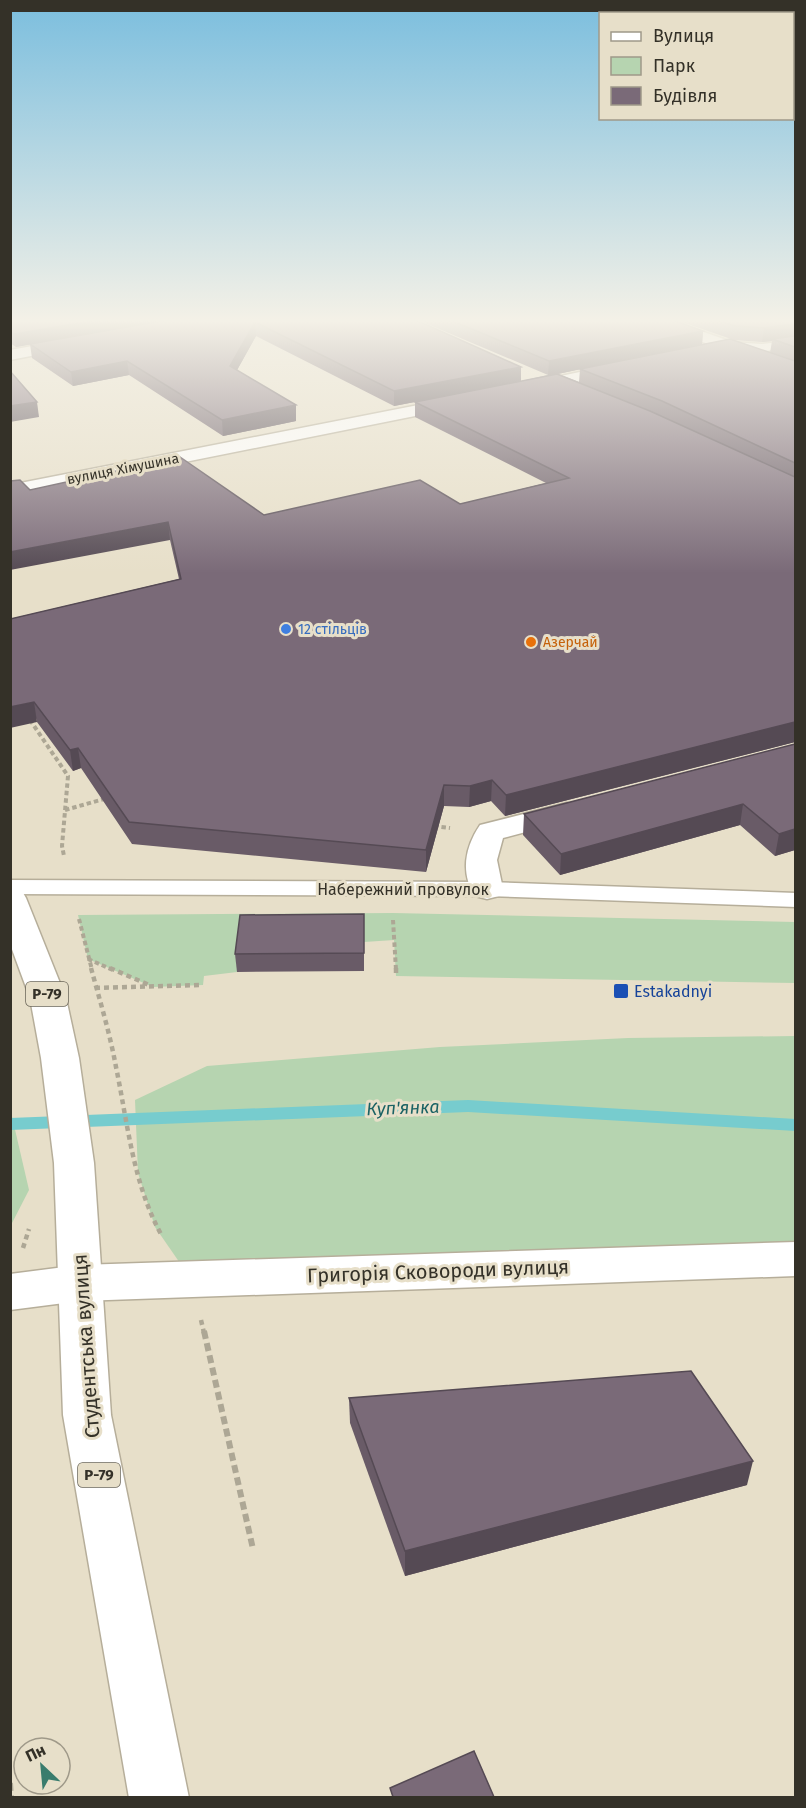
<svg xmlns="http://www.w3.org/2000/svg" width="806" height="1808" font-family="'Fira Sans',sans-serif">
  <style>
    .green { fill: #b6d4b0 }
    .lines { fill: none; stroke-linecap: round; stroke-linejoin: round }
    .stream { fill: #77ccce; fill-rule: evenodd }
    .service-casing { stroke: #b6ae9a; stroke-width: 3 }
    .minor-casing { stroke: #b6ae9a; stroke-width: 3 }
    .primary-casing { stroke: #b6ae9a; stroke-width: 3 }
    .path-far2 { stroke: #ada795; stroke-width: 4; stroke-dasharray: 4.5 3; stroke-linecap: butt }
    .path-far1 { stroke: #ada795; stroke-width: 4.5; stroke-dasharray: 5 4; stroke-linecap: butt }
    .path { stroke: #ada795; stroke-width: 6; stroke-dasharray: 8 4.5; stroke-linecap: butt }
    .service { fill: #fff; fill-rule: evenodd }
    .minor { fill: #fff; fill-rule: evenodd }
    .primary { fill: #fff; fill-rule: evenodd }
    .wall { fill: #695b67; fill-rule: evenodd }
    .shaded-wall { fill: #554a54 }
    .building { fill: #7a6a78; stroke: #554a54; stroke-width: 1.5 }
    .shop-dot { fill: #3f7fe0; stroke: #e7dfc9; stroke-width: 2 }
    .food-dot { fill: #e8710a; stroke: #e7dfc9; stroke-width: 2 }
    .transit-dot { fill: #1a4fb4; stroke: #e7dfc9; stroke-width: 2 }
    .labels { text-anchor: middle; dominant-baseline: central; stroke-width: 6; stroke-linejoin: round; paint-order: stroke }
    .far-street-label { font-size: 14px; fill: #343128; stroke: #e7dfc9 }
    .far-shop-label { font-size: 14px; fill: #366cbe; stroke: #e7dfc9; text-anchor: start }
    .far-food-label { font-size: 14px; fill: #c56008; stroke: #e7dfc9; text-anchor: start }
    .shield { fill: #e7dfc9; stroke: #6a6558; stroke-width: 1.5 }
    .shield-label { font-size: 15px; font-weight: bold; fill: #343128 }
    .street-label { font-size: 16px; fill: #343128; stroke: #e7dfc9 }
    .transit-label { font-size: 16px; fill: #164399; stroke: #e7dfc9; text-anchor: start }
    .water-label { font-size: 18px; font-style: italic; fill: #1b6264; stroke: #e7dfc9 }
    .near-street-label { font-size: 20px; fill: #343128; stroke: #e7dfc9 }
  </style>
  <rect width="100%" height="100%" fill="#e7dfc9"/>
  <g class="green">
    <polygon points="393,913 795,922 795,983 396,976 394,940 364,942 242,932 237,972 204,976 203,985 153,987 88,959 78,915"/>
    <polygon points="795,1036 795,1262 191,1279 155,1227 138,1173 135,1100 207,1066 440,1047 628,1038"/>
    <polygon points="10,1108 29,1190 11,1225 10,1225"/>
  </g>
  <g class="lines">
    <polygon class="stream" points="468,1100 796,1119 796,1131 468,1112 10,1130 10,1118"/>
    <g class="service-casing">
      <g id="service">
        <path d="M796 340V347C779 349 737 357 724 346L730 342 762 344Z"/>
        <polygon points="10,880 487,882 796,893 796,907 487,896 10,894"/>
      </g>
    </g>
    <g class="minor-casing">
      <g id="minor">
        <polygon points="646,320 669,320 796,364 796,375 649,323"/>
        <polygon points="623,363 631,368 629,372 527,393 518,388 527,383"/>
        <polygon points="459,397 468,402 465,406 10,497 10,485"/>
        <path d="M567 803 578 806 582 812 578 818 503 838 497 860 503 889 499 896 487 899 475 896C460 873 465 847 480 825Z"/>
        <polygon points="796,1242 796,1276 80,1301 10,1310 10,1274 80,1265"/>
      </g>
    </g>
    <g class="primary-casing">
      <g id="primary">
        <polygon points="77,338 83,340 85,343 83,346 10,360 10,350"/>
        <polygon points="10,888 22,891 26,898 66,998 79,1058 94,1163 111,1415 189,1798 129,1798 63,1415 54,1163 41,1058 30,998 10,944"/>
      </g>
    </g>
    <g class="path-far2">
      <polyline points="30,720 68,776 62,846 64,856"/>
      <polyline points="65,810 104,799"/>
      <polyline points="434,826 450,828"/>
      <polyline points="79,919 92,970"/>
      <polyline points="393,920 396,970"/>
      <polyline points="88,959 113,970"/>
    </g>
    <g class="path-far1">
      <path d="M91 968C100 1001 110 1034 116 1067 128 1125 133 1184 162 1236"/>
      <polyline points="110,968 149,985"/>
      <polyline points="396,968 396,976"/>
      <polyline points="95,988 203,985"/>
      <polyline points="23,1248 29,1229"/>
      <polyline points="201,1320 204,1333"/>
    </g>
    <g class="path">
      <polyline points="204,1331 253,1549"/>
      <polyline points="10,1783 11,1798"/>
    </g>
    <use href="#service" class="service"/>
    <use href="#minor" class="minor"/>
    <use href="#primary" class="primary"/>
  </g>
  <g class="wall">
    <path d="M10 320H416L521 381 548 375 418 320H673L703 331 702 344 770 353 772 341 762 342 734 340 676 320H795V742L505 816 491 801 469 807 444 806 426 872 132 844 81 768 73 771 37 722 10 619 179 579 170 540 30 490 264 515 460 504 546 483 415 417V402L394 406 256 336 237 370 296 421 223 436 129 375 73 386 32 358 30 344 36 343 16 347 10 343ZM580 369 579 382 558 374Z"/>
    <polygon points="795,744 795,850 775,856 740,825 560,875 523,835 524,814"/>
    <polygon points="364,914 364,971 237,972 235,954"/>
    <polygon points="349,1398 747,1485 405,1576 350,1423"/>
  </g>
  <g class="shaded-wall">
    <polygon points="98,320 170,320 16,347 14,334"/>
    <polygon points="255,322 256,336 231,381 230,366"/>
    <polygon points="795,324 795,338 772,339 772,341 762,342 764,328"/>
    <polygon points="703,331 702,344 548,376 549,361"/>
    <polygon points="127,361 129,375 73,386 71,372"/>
    <polygon points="521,367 521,381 394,406 394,391"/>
    <polygon points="37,402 39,417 10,422 10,406"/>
    <polygon points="296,405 296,421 223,436 222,420"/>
    <polygon points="168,522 170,540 10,570 10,552"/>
    <polygon points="34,702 37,722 10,728 10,707"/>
    <polygon points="795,722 795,742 505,816 506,795"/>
    <polygon points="78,748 81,768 73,771 70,750"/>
    <polygon points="492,780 491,801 469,807 470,786"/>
    <polygon points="444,785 444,806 426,872 426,850"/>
    <polygon points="743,804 740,825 560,875 561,854"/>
    <polygon points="795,829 795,850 775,856 779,834"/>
    <polygon points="753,1461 747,1485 405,1576 405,1551"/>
  </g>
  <g class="building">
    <polygon points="10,320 98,320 14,334 10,332"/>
    <polygon points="167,320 416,320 521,367 394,391 255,322 230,366 296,405 222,420 127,361 71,372 30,344"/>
    <polygon points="450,320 673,320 703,331 549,361"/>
    <polygon points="717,320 795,320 795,324 764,328 735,326"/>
    <polygon points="795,336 795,347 772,339"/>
    <polygon points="730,339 795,361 795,463 662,401 580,369"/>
    <polygon points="10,371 37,402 10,406"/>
    <polygon points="557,374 650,411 795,477 795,722 506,795 492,780 470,786 444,785 426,850 129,822 78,748 70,750 34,702 10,707 10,619 181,579 168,522 10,552 10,481 20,480 30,490 180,457 264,515 420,480 460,504 569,478 415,402"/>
    <polygon points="795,744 795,829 779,834 743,804 561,854 524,814"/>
    <polygon points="364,914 364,953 235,954 240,915"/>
    <polygon points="691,1371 753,1461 405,1551 349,1398"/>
    <polygon points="474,1751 494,1797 393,1797 390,1788"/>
  </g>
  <linearGradient id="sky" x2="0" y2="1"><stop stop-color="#7bbede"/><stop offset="0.56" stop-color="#f4f1e7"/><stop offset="1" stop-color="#f4f1e7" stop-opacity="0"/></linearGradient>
  <rect width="806" height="573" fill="url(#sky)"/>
  <circle class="shop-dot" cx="286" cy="629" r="6"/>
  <circle class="food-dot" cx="531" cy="642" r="6"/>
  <rect class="transit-dot" x="613" y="983" width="16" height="16" rx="3"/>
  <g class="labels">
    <g class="far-street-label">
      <text transform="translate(123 469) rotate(-11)">вулиця Хімушина</text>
    </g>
    <g class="far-shop-label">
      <text x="298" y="629">12 стільців</text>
    </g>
    <g class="far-food-label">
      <text x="543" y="642">Азерчай</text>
    </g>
    <g class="shield">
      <rect x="26" y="982" width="42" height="24" rx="4.5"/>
      <rect x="78" y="1463" width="42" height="24" rx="4.5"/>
    </g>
    <g class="shield-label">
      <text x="47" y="994">Р-79</text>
      <text x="99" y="1475">Р-79</text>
    </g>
    <g class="street-label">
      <text x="403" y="889">Набережний провулок</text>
    </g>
    <g class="transit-label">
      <text x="634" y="991">Estakadnyi</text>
    </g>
    <g class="water-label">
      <text transform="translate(403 1108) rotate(-2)">Куп'янка</text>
    </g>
    <g class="near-street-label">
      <text transform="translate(438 1271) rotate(-2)">Григорія Сковороди вулиця</text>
      <text transform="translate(86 1346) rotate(-94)">Студентська вулиця</text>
    </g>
  </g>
  <rect width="806" height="1808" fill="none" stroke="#343128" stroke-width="24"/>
  <rect x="599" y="12" width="195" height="108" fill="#e7dfc9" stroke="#9f9989" stroke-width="1.5"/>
  <rect x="611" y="32" width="30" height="9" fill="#ffffff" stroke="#9f9989" stroke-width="1.5"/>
  <text x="653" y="42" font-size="18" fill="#343128">Вулиця</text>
  <rect x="611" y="57" width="30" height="18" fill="#b6d4b0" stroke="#9f9989" stroke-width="1.5"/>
  <text x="653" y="72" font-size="18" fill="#343128">Парк</text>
  <rect x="611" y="87" width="30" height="18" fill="#7a6a78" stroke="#9f9989" stroke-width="1.5"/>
  <text x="653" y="102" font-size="18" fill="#343128">Будівля</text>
  <g transform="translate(42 1766) rotate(334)"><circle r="28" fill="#e7dfc9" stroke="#9f9989" stroke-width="1.5"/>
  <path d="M0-4.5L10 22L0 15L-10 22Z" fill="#397c6d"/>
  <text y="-9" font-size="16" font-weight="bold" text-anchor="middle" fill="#343128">Пн</text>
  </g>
</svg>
